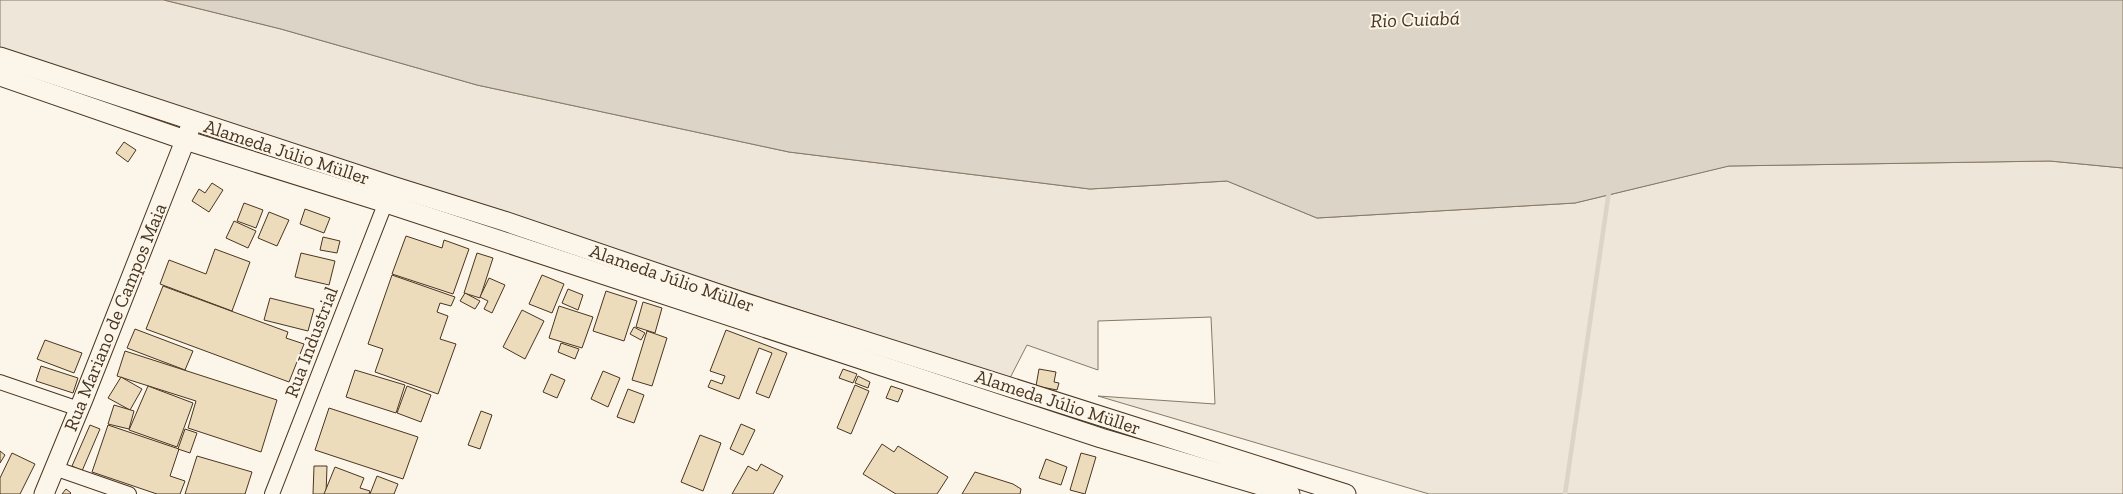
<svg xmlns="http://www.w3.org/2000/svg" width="2123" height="494" font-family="'Zilla Slab',serif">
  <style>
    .green { fill: #ede6d9; stroke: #887966 }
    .water { fill: #dcd4c6; stroke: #887966 }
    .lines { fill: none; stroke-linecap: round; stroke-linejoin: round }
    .stream { stroke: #dcd4c6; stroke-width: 4.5 }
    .building { fill: #ecdcbc; stroke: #4a3520 }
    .street-casing { stroke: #4a3520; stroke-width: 16 }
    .secondary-casing { stroke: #4a3520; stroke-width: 21 }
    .street { stroke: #fbf6e9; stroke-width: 14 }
    .secondary { stroke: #fbf6e9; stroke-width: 19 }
    .labels { text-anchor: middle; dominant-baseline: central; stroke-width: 4; stroke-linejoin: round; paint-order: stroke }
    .street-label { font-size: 19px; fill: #4a3520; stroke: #fbf6e9 }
    .water-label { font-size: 20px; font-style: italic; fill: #4a3520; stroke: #fbf6e9 }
  </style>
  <rect width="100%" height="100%" fill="#fbf6e9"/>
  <polygon class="green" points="0,0 164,0 281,29 477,85 789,152 1090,189 1227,181 1317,218 1575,203 1728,166 2050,161 2123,168 2123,494 1429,494 1098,396 1215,404 1211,317 1098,321 1098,370 1027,345 1010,378 0,51"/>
  <polygon class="water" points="164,0 2123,0 2123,168 2050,161 1729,166 1575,203 1317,218 1227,181 1090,189 789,152 477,85 281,29"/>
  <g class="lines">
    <polyline class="stream" points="1565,494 1609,191"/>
  </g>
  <g class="building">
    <polygon points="124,142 136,150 128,162 116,153"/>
    <polygon points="212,183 223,190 209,212 192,201 199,189 205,193"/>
    <polygon points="244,203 263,210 256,228 237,221"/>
    <polygon points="305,209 330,218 324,233 300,224"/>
    <polygon points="269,212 289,220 277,246 258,238"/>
    <polygon points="234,221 256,231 248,248 226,238"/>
    <polygon points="406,236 442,248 444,240 469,249 453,294 392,274"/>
    <polygon points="323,237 340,241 337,253 320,250"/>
    <polygon points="215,249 250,262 232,311 160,284 169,260 206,274"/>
    <polygon points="301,253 335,261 329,285 295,277"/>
    <polygon points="477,253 493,258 480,298 464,293"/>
    <polygon points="392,275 455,297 451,306 440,303 437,312 448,316 440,339 456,344 438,394 375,372 383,349 368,344"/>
    <polygon points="542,275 564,284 552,313 529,304"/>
    <polygon points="489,278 505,285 492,313 484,309 488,301 480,297"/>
    <polygon points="163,286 288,332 286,338 304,344 289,382 146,329"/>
    <polygon points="568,289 583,295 578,310 562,303"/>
    <polygon points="606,291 637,301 624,341 593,331"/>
    <polygon points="465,293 480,301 475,309 460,301"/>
    <polygon points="270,298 314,309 308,331 264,320"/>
    <polygon points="643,302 662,308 655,333 636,327"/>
    <polygon points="559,306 593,317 582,348 549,338"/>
    <polygon points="522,310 544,321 525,359 503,347"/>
    <polygon points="634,327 645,333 641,340 630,334"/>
    <polygon points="135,329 193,351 185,370 127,348"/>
    <polygon points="726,330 787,353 769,398 756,393 772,353 759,348 739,399 708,387 711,380 722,384 725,376 710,371"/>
    <polygon points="647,331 667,338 652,386 632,380"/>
    <polygon points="45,340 82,353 74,373 37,359"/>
    <polygon points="561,343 579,349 575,359 558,352"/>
    <polygon points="125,351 277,400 261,452 188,428 196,401 117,376"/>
    <polygon points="41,366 78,378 73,393 36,381"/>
    <polygon points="843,369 857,374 853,383 839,378"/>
    <polygon points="1039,369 1056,372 1054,382 1059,383 1057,390 1036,386"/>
    <polygon points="355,370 405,385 396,413 346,397"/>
    <polygon points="603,371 620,378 608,407 591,399"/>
    <polygon points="551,374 565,380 557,398 543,392"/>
    <polygon points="858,376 870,382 868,388 855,383"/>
    <polygon points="121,377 142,389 130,410 108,398"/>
    <polygon points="855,385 869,391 851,434 837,428"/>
    <polygon points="148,386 193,403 177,447 129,430"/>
    <polygon points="407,386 431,395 421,422 397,413"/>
    <polygon points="891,386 903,390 898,402 886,398"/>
    <polygon points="628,389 644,395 634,423 617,417"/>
    <polygon points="114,405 134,411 129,429 108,424"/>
    <polygon points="329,408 418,437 403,479 315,450"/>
    <polygon points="481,411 492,415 480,449 468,445"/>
    <polygon points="741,424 755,430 743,455 730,449"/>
    <polygon points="90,425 100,429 82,471 72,466"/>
    <polygon points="108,425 179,449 170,476 185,481 180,494 157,494 92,472"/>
    <polygon points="185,429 197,433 190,453 178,449"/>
    <polygon points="700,435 721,443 703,491 681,482"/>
    <polygon points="882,444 894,452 898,446 948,477 937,494 896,494 863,474"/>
    <polygon points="0,451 5,455 0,463"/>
    <polygon points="12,453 35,464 20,494 0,494 0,478"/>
    <polygon points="1081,453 1096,457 1085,494 1070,490"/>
    <polygon points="197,456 252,472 245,494 185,494"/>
    <polygon points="1046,459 1067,467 1061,485 1039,478"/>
    <polygon points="761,464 783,476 773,494 732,494 748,466 757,471"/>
    <polygon points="314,466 327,466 326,494 313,494"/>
    <polygon points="335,467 364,478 360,488 370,491 369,494 324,494"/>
    <polygon points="975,472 1013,484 1021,489 1020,494 962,494"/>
    <polygon points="377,476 398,484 394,494 370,494"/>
    <polygon points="66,489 71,493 70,494 62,494"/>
  </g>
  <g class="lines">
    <g class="street-casing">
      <g id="street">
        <polyline points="0,382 79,409"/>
        <polyline points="54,468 129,494"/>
        <polyline points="272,494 389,194"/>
      </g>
    </g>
    <g class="secondary-casing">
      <g id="secondary">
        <polyline points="0,57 392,186 504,221 745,303 1346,494"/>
        <polyline points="0,76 185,140 386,203 1101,438 1290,494"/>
        <polyline points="44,494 84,397 190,128"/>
      </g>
    </g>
    <use href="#street" class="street"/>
    <use href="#secondary" class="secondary"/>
  </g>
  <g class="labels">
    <g class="street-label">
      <text transform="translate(287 152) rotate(18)">Alameda Júlio Müller</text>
      <text transform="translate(672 278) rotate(19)">Alameda Júlio Müller</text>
      <text transform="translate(115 317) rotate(-68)">Rua Mariano de Campos Maia</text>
      <text transform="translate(311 342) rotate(-69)">Rua Industrial</text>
      <text transform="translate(1058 402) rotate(18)">Alameda Júlio Müller</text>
    </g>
    <g class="water-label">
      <text transform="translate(1415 19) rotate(-2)">Rio Cuiabá</text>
    </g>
  </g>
</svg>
